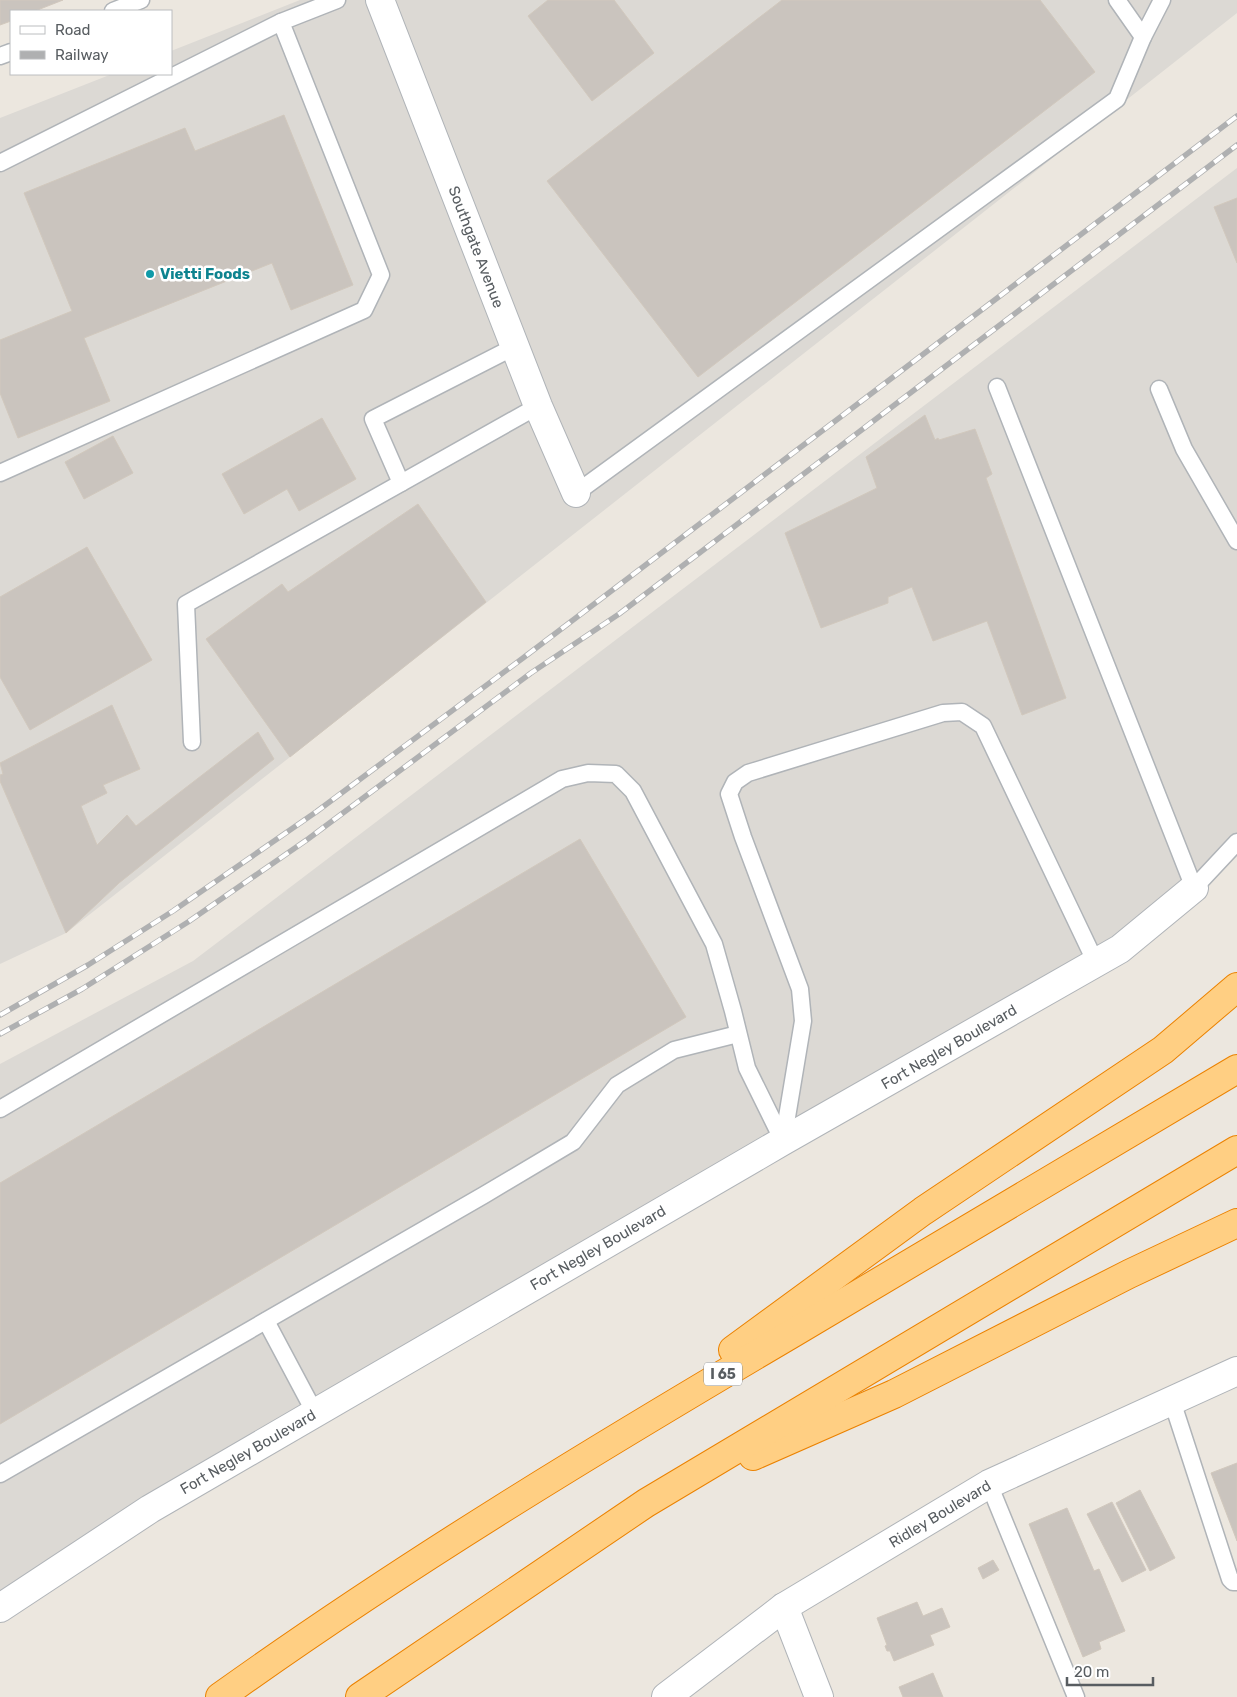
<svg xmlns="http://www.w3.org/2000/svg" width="1237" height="1697" font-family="Rubik,sans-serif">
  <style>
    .industrial { fill: #dcd9d4 }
    .building { fill: #cac4be; stroke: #d1c8bd }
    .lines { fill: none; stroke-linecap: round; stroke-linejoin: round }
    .lane-casing { stroke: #b0b4b8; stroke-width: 19 }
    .street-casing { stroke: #b0b4b8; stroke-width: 30 }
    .highway-casing { stroke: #eb8200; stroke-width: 30 }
    .lane { stroke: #fff; stroke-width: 16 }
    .street { stroke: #fff; stroke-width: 28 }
    .highway { stroke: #ffcf83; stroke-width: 28 }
    .rail-casing { stroke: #afb0b1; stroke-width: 5.5 }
    .rail { stroke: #fff; stroke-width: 4; stroke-dasharray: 11; stroke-linecap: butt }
    .culture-dot { fill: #0f9aa8; stroke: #fff; stroke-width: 2 }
    .labels { text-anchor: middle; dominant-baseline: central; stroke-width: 5; stroke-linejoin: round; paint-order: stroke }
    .shield { fill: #fff; stroke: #8a8e90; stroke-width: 1 }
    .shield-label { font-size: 14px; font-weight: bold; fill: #585d61 }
    .street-label { font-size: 15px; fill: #585d61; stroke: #fff }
    .culture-label { font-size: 15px; font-weight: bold; fill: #0d838f; stroke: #fff; text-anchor: start }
  </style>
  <rect width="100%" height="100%" fill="#ece7df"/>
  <g class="industrial">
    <polygon points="300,0 1237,0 1237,13 66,933 0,964 0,118 112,74 171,74 171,51"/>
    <polygon points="1237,168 1237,851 1120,949 0,1608 0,1064 193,961"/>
  </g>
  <g class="building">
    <polygon points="0,0 63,0 35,11 11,11 11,21 0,25"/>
    <polygon points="548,0 614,0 654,53 592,101 528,16"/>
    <polygon points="782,0 1040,0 1095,72 698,377 547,181"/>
    <polygon points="284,115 353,285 291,310 272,263 84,338 110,401 18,438 0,393 0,340 72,311 24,193 185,128 195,151"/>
    <polygon points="1237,198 1237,263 1214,207"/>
    <polygon points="925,415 935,440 938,438 939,440 975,429 992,474 986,478 1066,698 1022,715 987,621 933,641 912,587 888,597 888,603 821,628 785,533 877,488 866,457"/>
    <polygon points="322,418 356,479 299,511 287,489 244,514 222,474"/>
    <polygon points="113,436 133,473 84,499 65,462"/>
    <polygon points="418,504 486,602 290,757 206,639 282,584 288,592"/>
    <polygon points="87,547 152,660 30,730 0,677 0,597"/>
    <polygon points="112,705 140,769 103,785 107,793 81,806 97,845 127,815 136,826 258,732 274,759 119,883 66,933 0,781 0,775 3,774 0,763"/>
    <polygon points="580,839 686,1017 0,1424 0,1183"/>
    <polygon points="1237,1463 1237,1541 1211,1473"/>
    <polygon points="1140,1490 1175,1558 1150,1571 1116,1503"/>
    <polygon points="1112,1502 1146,1570 1122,1582 1087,1514"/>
    <polygon points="1067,1508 1094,1571 1099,1569 1125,1631 1099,1642 1101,1649 1083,1657 1029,1524"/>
    <polygon points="993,1560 999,1570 983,1579 978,1568"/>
    <polygon points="917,1602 923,1616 942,1608 950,1627 930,1635 934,1645 894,1661 890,1651 887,1651 885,1646 887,1645 877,1618"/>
    <polygon points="933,1673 943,1697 903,1697 899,1687"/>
  </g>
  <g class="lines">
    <g class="lane-casing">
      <g id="lane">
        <polyline points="1117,0 1143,37"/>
        <polyline points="113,11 141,0"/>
        <polyline points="0,56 11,52"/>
        <polyline points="0,163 281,22"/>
        <polyline points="997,387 1194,888 1237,842"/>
        <polyline points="1159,389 1184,449 1237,541"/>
        <polyline points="0,473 364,310 381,275 281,22 337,0"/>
        <polyline points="401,483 373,419 514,347"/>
        <polyline points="576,493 1117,99 1143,37 1162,0"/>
        <polyline points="192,742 186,604 538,406"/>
        <polyline points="0,1109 562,779 588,773 616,774 633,791 714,944 733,1011 747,1068 783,1141"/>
        <polyline points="783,1141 803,1021 800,989 743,837 729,794 735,782 748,773 943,713 962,712 983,726 1096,963"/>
        <polyline points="266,1321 315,1413"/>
        <polyline points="1172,1401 1230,1579 1233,1582 1237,1582"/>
        <polyline points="0,1474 484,1195 573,1142 617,1085 674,1050 738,1034"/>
        <polyline points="989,1484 1076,1697"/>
      </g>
    </g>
    <g class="street-casing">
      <g id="street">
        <polyline points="380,0 538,406 576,493"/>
        <polyline points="784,1607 819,1697"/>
        <polyline points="0,1608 150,1509 783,1141 1120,949 1194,888"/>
        <polyline points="666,1697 784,1607 989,1484 1237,1371"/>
      </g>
    </g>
    <g class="highway-casing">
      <g id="highway">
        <polyline points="733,1350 923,1211 1163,1050 1237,987"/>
        <polyline points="753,1456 894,1394 1129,1274 1237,1223"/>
        <path d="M220 1697C404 1565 598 1448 793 1333 941 1245 1089 1157 1237 1069"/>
        <polyline points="360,1697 646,1503 1237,1150"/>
      </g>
    </g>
    <use href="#lane" class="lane"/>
    <use href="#street" class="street"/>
    <use href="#highway" class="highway"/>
    <g class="rail-casing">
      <g id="rail">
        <polyline points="0,1015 88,965 173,911 316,812 523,658 1237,116"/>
        <polyline points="0,1034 82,989 188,922 308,839 531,673 619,614 1237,145"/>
      </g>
    </g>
    <use href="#rail" class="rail"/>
  </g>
  <circle class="culture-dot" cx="150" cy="274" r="5"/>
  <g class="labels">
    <rect class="shield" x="704" y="1362.5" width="38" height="23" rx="4"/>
    <g class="shield-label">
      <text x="723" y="1374">I 65</text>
    </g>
    <g class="street-label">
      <text transform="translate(476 247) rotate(69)">Southgate Avenue</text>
      <text transform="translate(949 1047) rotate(-30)">Fort Negley Boulevard</text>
      <text transform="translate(598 1248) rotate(-30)">Fort Negley Boulevard</text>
      <text transform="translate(248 1452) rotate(-30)">Fort Negley Boulevard</text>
      <text transform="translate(940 1514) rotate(-31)">Ridley Boulevard</text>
    </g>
    <g class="culture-label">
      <text x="160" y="274">Vietti Foods</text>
    </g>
  </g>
  <rect x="10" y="10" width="162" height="65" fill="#ffffff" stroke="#bcbec0"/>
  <rect x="20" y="26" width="25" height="8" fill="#ffffff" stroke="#bcbec0"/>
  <text x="55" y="35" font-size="15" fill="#585d61">Road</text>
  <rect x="20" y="51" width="25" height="8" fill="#afb0b1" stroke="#bcbec0"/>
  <text x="55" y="60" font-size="15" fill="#585d61">Railway</text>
  <path d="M1067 1677v8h86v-8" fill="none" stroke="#585d61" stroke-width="2.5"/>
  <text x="1074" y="1677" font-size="15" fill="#585d61" stroke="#ffffff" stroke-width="4" paint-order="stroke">20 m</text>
</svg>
